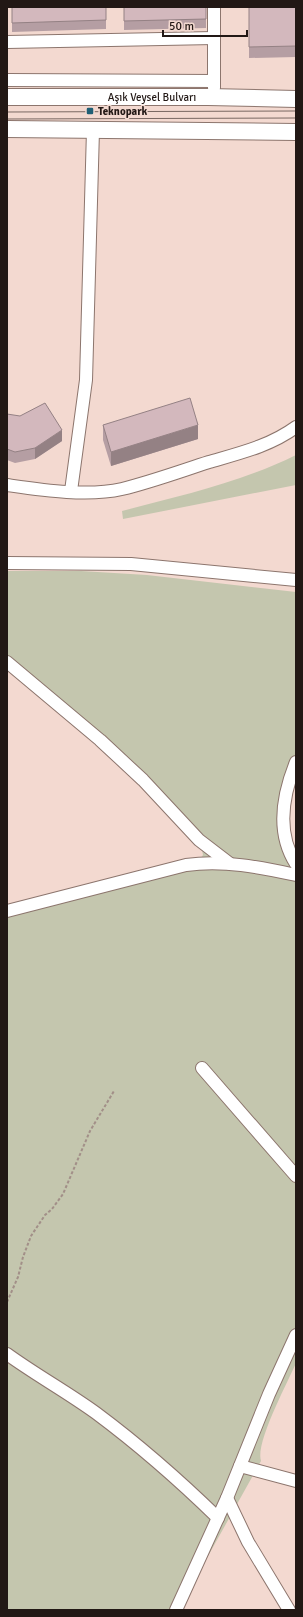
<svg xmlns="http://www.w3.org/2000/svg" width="303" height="1617" font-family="Signika,sans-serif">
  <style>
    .green { fill: #c4c6ae }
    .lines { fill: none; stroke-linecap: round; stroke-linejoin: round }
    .minor-casing { stroke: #8c756d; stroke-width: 14 }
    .major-casing { stroke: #8c756d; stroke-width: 18 }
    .path { stroke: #a28f88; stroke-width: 2; stroke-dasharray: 3 2; stroke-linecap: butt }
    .minor { stroke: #fff; stroke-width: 12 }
    .major { stroke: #fff; stroke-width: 16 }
    .tram { stroke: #796862; stroke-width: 1 }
    .wall { fill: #b59ea3 }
    .shaded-wall { fill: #948184 }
    .building { fill: #d3b8bd; stroke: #948184 }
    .poi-dot { fill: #205f75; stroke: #f3d9d0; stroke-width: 1.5 }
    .labels { text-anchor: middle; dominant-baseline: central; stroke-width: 3; stroke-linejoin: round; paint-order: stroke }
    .street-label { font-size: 11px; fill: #221815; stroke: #f3d9d0 }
    .poi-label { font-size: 11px; font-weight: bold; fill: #221815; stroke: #f3d9d0; text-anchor: start }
  </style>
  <rect width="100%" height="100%" fill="#f3d9d0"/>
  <g class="green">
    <path d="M296 455V485L123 519 122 511C180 496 242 482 296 455Z"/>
    <path d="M7 571H81L147 575 296 592V754L285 780 278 801 277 825 282 849 295 846 296 849V1363C288 1382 255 1443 261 1461L178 1610H7V909L200 859 203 855 202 850 210 841 45 688 14 664 7 656Z"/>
  </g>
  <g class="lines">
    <g class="minor-casing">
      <g id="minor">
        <polyline points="214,7 214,88"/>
        <polyline points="7,42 214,38"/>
        <polyline points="7,80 214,81"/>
        <path d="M7 485C42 490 87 497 122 489 151 482 181 471 209 462 240 453 270 446 296 427"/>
        <polyline points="71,491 86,380 93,130"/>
        <polyline points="7,563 131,564 296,580"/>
        <polyline points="7,662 100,740 143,780 199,840 229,863"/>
        <path d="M296 762C283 794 276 833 296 864"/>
        <path d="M7 911 186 865C224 860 259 867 296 875"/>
        <polyline points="202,1068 296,1176"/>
        <path d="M7 1354C36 1375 67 1392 96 1413 139 1445 179 1480 218 1518"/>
        <polyline points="240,1466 296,1481"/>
        <polyline points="227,1498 248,1542 289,1610"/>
        <polyline points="176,1610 227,1498 269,1394 296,1335"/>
      </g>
    </g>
    <g class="major-casing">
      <g id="major">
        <path id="s1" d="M7 97H208L296 99"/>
        <polyline points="7,129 296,132"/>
      </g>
    </g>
    <polyline class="path" points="7,1302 18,1277 23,1257 31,1236 45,1215 52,1209 63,1194 90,1131 114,1091"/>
    <use href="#minor" class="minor"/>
    <use href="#major" class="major"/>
    <g class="tram">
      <polyline points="7,112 296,111"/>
      <polyline points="7,119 296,118"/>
    </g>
  </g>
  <g class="wall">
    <polygon points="12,7 106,7 106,29 12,32"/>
    <polygon points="124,7 206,7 206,28 124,30"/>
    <polygon points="249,7 296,7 296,57 249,58"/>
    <polygon points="7,414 62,441 35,459 15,463 7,460"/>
    <polygon points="103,425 198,439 111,466 103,440"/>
  </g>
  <g class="shaded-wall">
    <polygon points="198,425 198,439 111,466 111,452"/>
    <polygon points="62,430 62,441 35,459 35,448"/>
  </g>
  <g class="building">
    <polygon points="12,7 106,7 106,20 12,23"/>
    <polygon points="124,7 206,7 206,19 124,21"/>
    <polygon points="249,7 296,7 296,46 249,47"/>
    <polygon points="190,398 198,425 111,452 103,425"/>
    <polygon points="45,403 62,430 35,448 15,452 7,449 7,414 20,416"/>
  </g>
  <rect class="poi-dot" x="86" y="107" width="8" height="8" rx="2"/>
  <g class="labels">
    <g class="street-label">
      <text stroke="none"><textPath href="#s1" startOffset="145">Aşık Veysel Bulvarı</textPath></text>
    </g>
    <g class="poi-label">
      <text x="98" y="111">Teknopark</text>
    </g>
  </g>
  <rect width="303" height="1617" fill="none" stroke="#221815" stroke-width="16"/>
  <path d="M163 30v6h84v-6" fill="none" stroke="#221815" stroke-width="2"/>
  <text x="169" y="30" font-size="12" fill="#221815" stroke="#f3d9d0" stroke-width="3" paint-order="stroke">50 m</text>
</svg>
